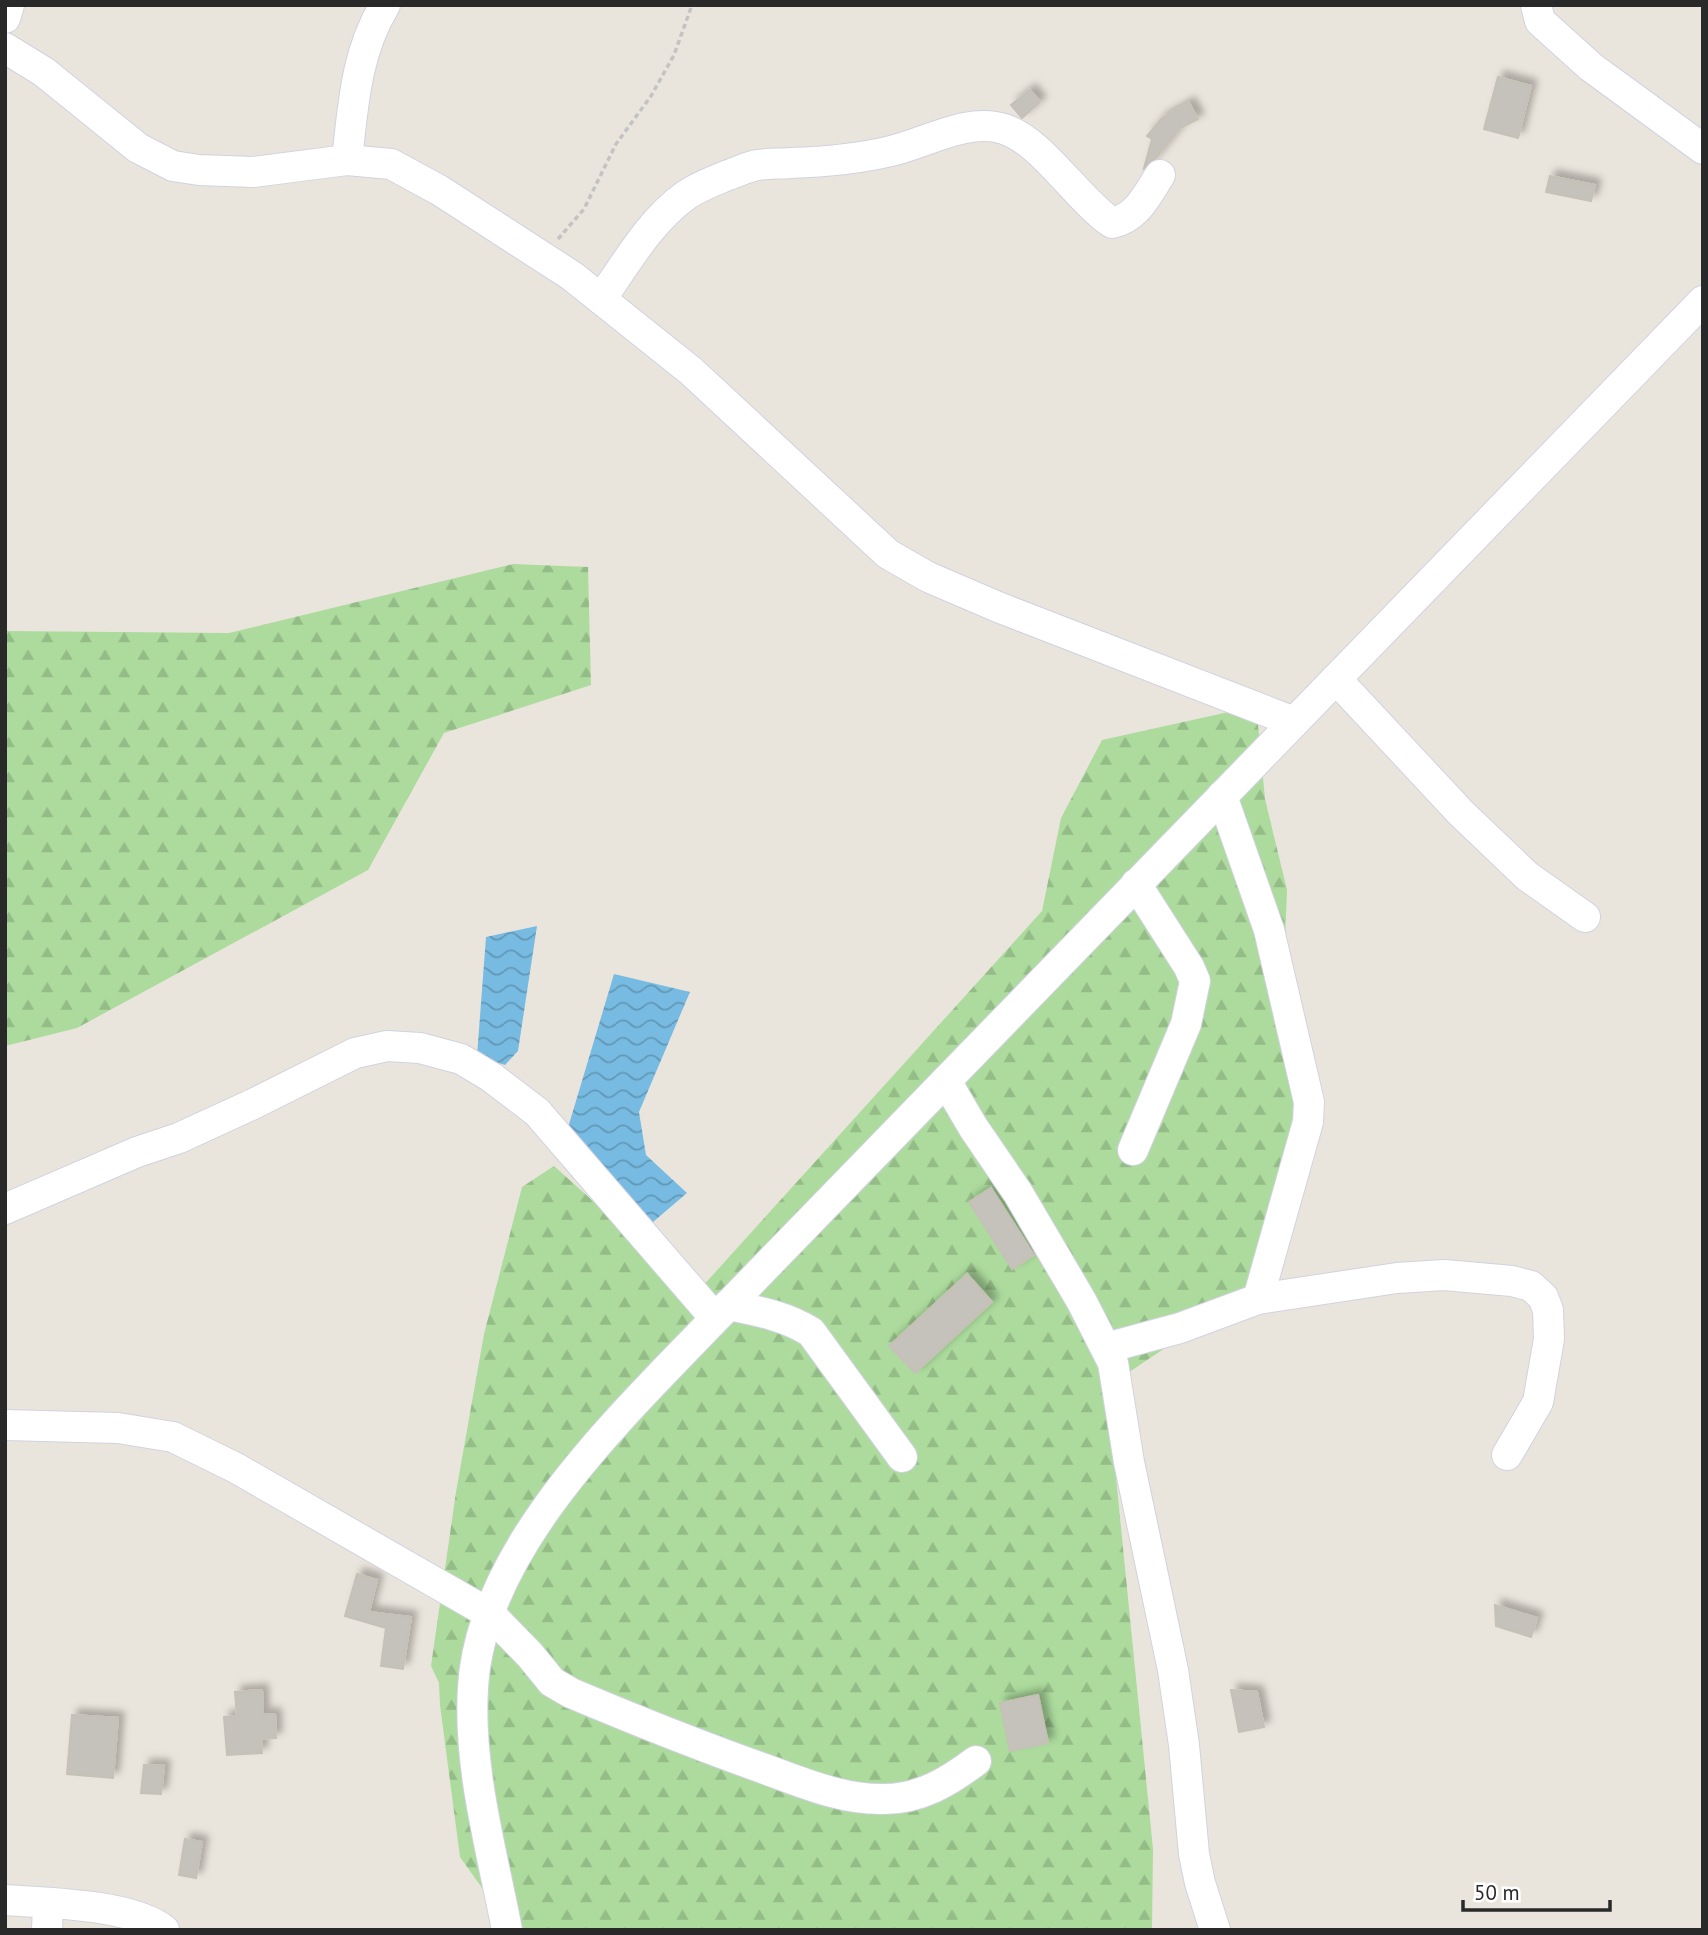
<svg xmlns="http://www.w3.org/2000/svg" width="1708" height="1935" font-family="'PT Sans',sans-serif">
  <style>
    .forest { fill: url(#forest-firs) }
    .water { fill: url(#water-waves) }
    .building { fill: #c5c2bb; stroke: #c5c1b6; stroke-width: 2; filter: url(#shadow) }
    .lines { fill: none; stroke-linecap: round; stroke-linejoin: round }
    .minor-casing { stroke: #d1d2e0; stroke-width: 32 }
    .path { stroke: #c3c3c3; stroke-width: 3.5; stroke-dasharray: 5 3.5; stroke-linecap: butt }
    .minor { stroke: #fff; stroke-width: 30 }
  </style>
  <defs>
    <pattern id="forest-firs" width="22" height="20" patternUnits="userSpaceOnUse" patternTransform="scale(1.75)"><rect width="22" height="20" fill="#acdb9d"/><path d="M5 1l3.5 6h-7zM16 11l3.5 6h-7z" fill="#94bc87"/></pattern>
    <pattern id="water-waves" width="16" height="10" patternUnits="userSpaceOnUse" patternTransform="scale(1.75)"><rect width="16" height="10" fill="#78bbe2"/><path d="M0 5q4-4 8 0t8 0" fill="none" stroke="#6298b7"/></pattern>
    <filter id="shadow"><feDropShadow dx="6" dy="-6" stdDeviation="3.5" flood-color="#0004"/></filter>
  </defs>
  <rect width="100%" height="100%" fill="#eae5dc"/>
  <g class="forest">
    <polygon points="513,564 588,567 591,685 444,733 368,870 77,1028 5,1046 5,631 229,633"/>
    <polygon points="1233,711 1258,724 1265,799 1287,890 1284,968 1307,1082 1250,1291 1107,1387 1153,1849 1152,1930 512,1930 460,1857 440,1705 439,1683 431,1666 456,1492 484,1334 522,1187 554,1166 654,1256 701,1288 1042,911 1061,818 1102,740"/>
  </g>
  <g class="water">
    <polygon points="537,926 518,1051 505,1065 477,1056 486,937"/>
    <polygon points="614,974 690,992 639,1112 646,1155 687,1193 646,1228 567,1131"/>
  </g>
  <g class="building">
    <polygon points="1498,77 1531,86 1518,138 1484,129"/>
    <polygon points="1030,90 1040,102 1022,118 1011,105"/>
    <polygon points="1189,103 1198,119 1180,128 1155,159 1144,168 1152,139 1147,136 1162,118"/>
    <polygon points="1550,176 1595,185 1591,201 1546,192"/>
    <polygon points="991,1188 1034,1255 1012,1269 969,1202"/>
    <polygon points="967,1274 992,1302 915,1373 889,1346"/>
    <polygon points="357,1574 377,1580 369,1612 411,1617 403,1669 381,1666 386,1628 345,1616"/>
    <polygon points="1495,1605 1537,1618 1531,1637 1496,1626"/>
    <polygon points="262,1690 263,1715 275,1714 276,1738 261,1739 262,1753 227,1755 224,1717 237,1716 235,1692"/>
    <polygon points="1231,1690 1257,1692 1264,1727 1239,1732"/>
    <polygon points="1038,1695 1048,1743 1010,1751 1000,1703"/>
    <polygon points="72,1715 118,1718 113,1778 67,1774"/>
    <polygon points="144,1765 164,1766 161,1794 141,1793"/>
    <polygon points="185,1839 202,1842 196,1878 179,1875"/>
  </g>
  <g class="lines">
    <g class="minor-casing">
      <g id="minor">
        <polyline points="1536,5 1540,21 1591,67 1703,149"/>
        <polyline points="5,18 9,5"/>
        <polyline points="5,48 44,72 138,148 173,166 199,170 253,172 347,160 391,164 439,190 572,276 691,371 888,554 928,577 998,607 1294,722"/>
        <path d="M347 160C353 106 356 52 385 5"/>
        <path d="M601 299C626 264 649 222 685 196 697 187 714 181 728 175 738 172 748 166 758 165 769 163 780 164 790 163 824 162 858 159 891 151 926 143 968 117 1004 129 1042 141 1077 199 1112 223 1137 218 1147 195 1160 175"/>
        <polyline points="1336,679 1461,813 1527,876 1585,917"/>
        <polyline points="1222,796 1269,930 1309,1102 1308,1122 1258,1299"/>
        <polyline points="946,1081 973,1127 1018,1193 1082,1302 1113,1363 1129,1462 1173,1670 1184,1745 1194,1854 1200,1883 1215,1930"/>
        <polyline points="1133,1150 1186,1024 1195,981 1189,967 1136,884"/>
        <polyline points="5,1209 137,1152 179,1138 251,1105 355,1053 387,1046 420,1048 461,1059 491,1077 537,1112 715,1318"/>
        <path d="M728 1305C758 1311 785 1316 811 1332L902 1457"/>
        <polyline points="1106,1348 1180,1328 1258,1299 1397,1278 1444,1275 1512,1281 1531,1286 1543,1297 1548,1310 1549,1339 1538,1402 1507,1455"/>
        <path d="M5 1425 118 1428 173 1437 236 1468 490 1614 530 1655 552 1682 571 1693C635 1720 700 1746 765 1769 803 1783 843 1800 884 1799 920 1799 948 1782 976 1761"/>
        <path d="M5 1900C46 1903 132 1904 164 1930"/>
        <polyline points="47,1930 48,1904"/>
        <path d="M507 1930C492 1851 468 1769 473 1688 480 1550 619 1419 709 1325L1703 301"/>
      </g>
    </g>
    <polyline class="path" points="558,239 584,209 616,144 651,96 674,55 692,5"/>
    <use href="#minor" class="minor"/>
  </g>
  <rect width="1708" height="1935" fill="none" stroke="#292929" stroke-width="14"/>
  <path d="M1463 1900v10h147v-10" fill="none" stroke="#292929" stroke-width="3.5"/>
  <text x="1474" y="1900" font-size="21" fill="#292929" stroke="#ffffff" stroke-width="5" paint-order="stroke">50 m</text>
</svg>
